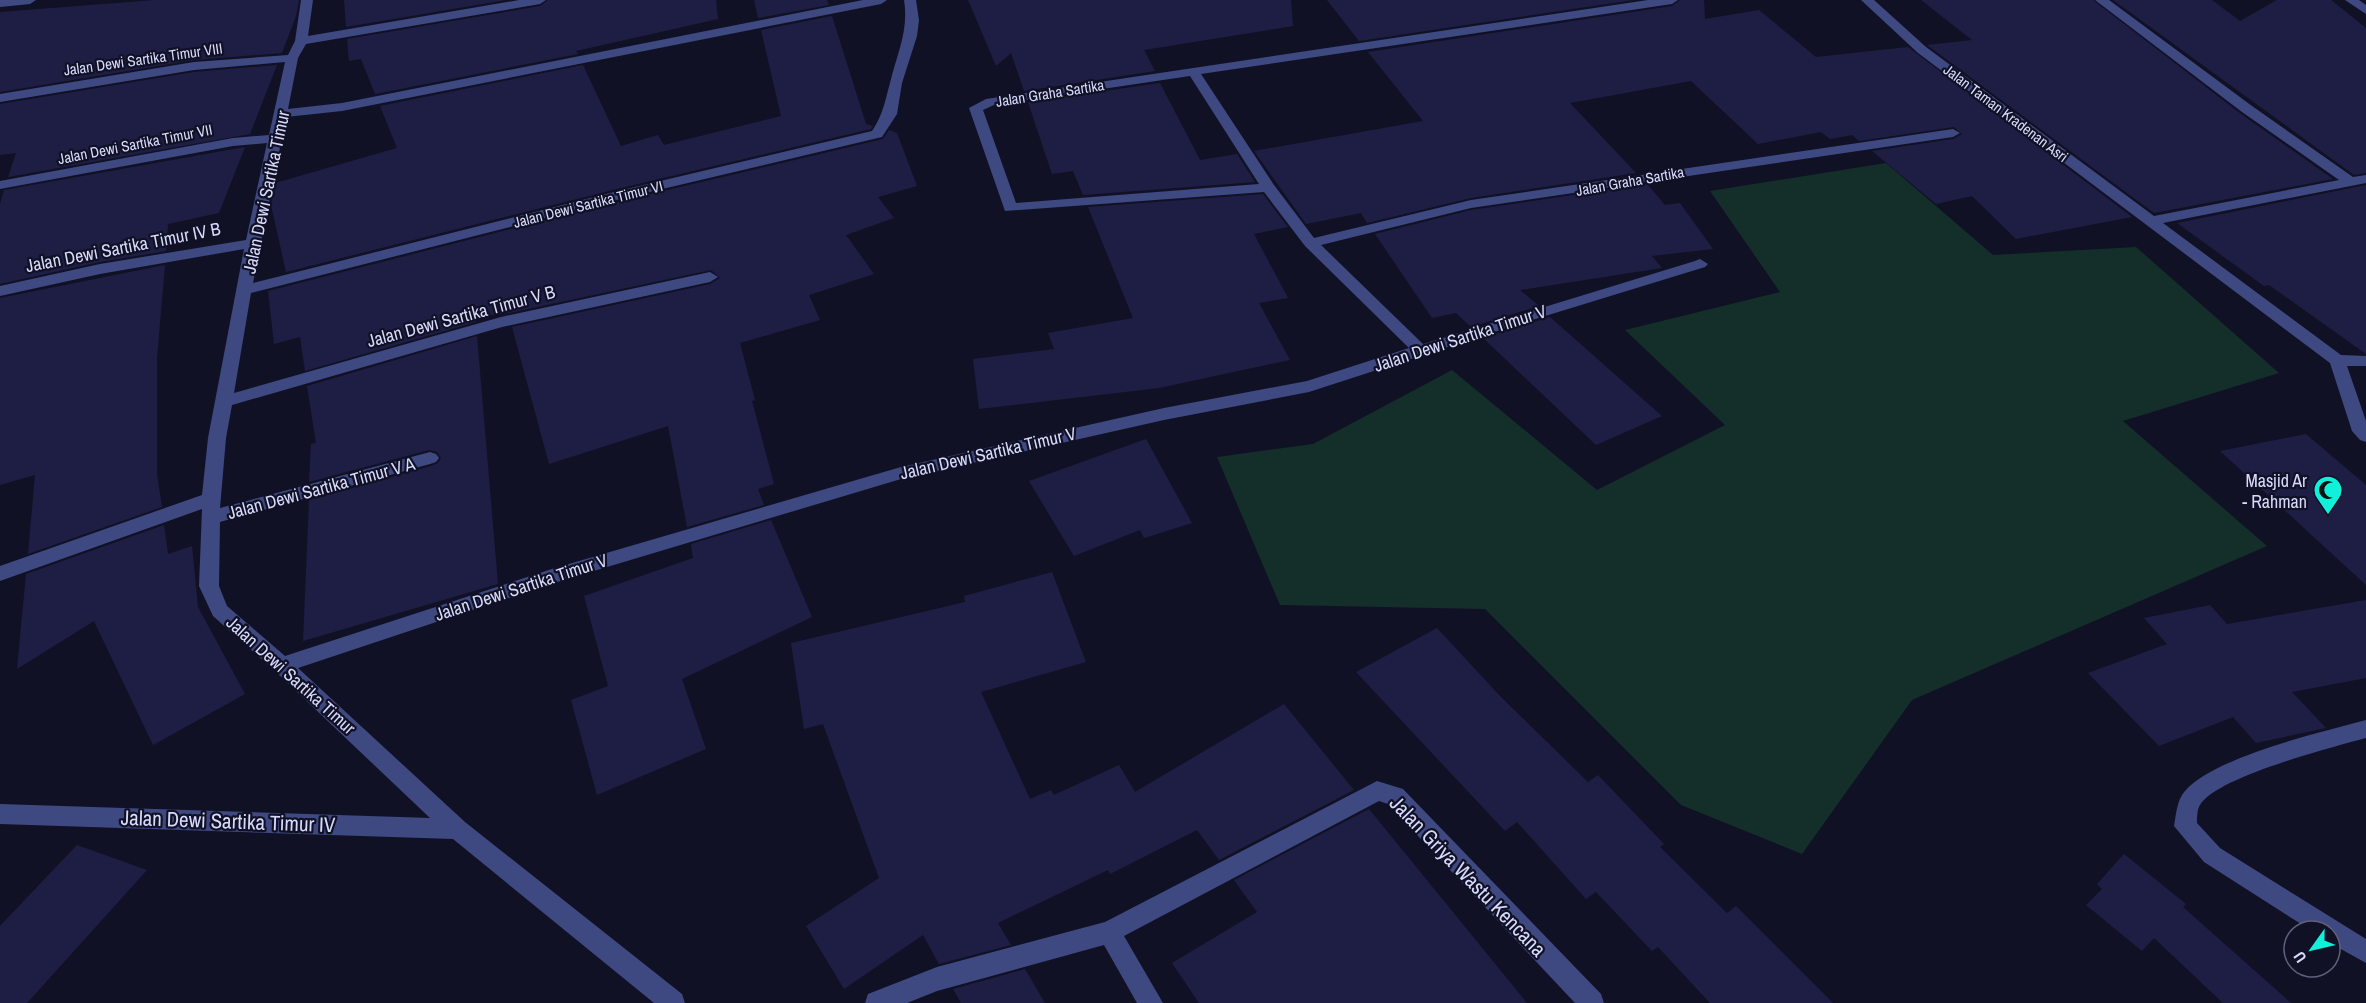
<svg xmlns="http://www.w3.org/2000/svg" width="2366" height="1003" font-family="'Archivo Narrow',sans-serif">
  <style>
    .green { fill: #142f29 }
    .building { fill: #1e1e45 }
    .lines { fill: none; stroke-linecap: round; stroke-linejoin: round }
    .minor { fill: #3f4981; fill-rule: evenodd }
    .labels { text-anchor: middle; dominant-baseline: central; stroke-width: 4.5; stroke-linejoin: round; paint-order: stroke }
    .far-street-label { font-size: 15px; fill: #d7dafc; stroke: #111125 }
    .street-label { font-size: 18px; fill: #d7dafc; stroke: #111125 }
    .poi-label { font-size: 18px; fill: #d7dafc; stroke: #111125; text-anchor: end }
    .near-street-label { font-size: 21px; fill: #d7dafc; stroke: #111125 }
  </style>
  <rect width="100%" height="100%" fill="#111125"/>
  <polygon class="green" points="1886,163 1993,255 2136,247 2279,373 2123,421 2267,546 1912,700 1802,854 1681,805 1485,609 1280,605 1217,457 1313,444 1452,370 1597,490 1725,425 1625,330 1780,292 1710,191"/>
  <g class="building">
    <polygon points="155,0 299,0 296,16 282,53 194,60 0,92 0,12"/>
    <polygon points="344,0 506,0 346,27"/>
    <polygon points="548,0 716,0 718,19 576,51 578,54 375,94 361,59 349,61 347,39 540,6"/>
    <polygon points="754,0 827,0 829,5 758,18"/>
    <polygon points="968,0 1291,0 1293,26 1144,50 1155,71 1024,91 1011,53 996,66"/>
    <polygon points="1327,0 1633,0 1359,41"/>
    <polygon points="1680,0 1704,0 1705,19 1759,10 1816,57 1908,47 2132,217 2016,239 1972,196 1936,204 1872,151 1953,139 1962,134 1954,127 1859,141 1852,135 1830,139 1821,132 1758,144 1691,81 1570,103 1636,173 1471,198 1367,223 1361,213 1306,224 1254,151 1423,121 1368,52 1672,6"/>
    <polygon points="1921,0 2093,0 2241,114 2333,179 2154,213 1927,45 1972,40"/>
    <polygon points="2113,0 2212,0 2240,21 2277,0 2331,0 2366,28 2366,173 2354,175"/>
    <polygon points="832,16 866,124 873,126 871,129 617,189 286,272 271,205 275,183 397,148 380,106 583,65 621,146 658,135 664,145 781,116 761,30"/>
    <polygon points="277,65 250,134 8,177 16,153 0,155 0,104 194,72"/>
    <polygon points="1160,83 1200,160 1237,154 1255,182 1083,195 1073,171 1052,174 1028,102"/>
    <polygon points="889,130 897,133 917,186 878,197 894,218 846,235 874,274 809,295 820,320 740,343 755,400 752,401 774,484 758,489 764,505 687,527 668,426 549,464 512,327 710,284 720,278 711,270 509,313 476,317 476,322 305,371 300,337 274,344 268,291 621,201 883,139"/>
    <polygon points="245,147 219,213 168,224 166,251 100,262 0,284 0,204 4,190"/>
    <polygon points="1647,184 1665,205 1680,203 1713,249 1652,256 1662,268 1520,290 1539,306 1471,327 1456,313 1432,318 1375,234 1471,210"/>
    <polygon points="2366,185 2366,354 2269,285 2264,286 2177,223"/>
    <polygon points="1263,194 1288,227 1254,234 1288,298 1259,303 1290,360 1159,388 979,409 973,359 1054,349 1048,333 1133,318 1088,207"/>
    <polygon points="165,265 157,358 157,474 162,507 28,554 35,475 0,485 0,298"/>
    <polygon points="1550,317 1662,416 1596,445 1483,338"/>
    <polygon points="477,336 498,584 303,641 309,500 431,466 438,463 441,458 437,452 429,450 309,482 311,444 316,443 307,386"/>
    <polygon points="2306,434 2366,485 2366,585 2220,451"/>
    <polygon points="1146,439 1192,523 1144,538 1140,530 1074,556 1029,481"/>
    <polygon points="771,520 812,617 682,679 706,749 597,795 571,700 608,686 584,596 693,558 691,544"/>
    <polygon points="164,525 168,554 192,546 198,607 245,694 153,745 94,621 17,669 26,574"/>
    <polygon points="1052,572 1086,662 981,692 1030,799 1051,790 1054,795 1119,765 1135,792 1284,704 1354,790 1219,860 1197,830 1110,874 1108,870 998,923 1011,945 939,964 923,935 844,989 806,926 879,878 823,724 804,729 791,643 965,602 964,596"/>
    <polygon points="2366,600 2366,678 2292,692 2326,728 2256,743 2233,717 2159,746 2088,673 2167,644 2144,618 2210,605 2227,624"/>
    <polygon points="1437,628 1500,696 1588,782 1598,775 1664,844 1660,847 1727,913 1736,906 1833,1003 1710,1003 1658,947 1652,951 1596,892 1586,899 1517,822 1505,831 1356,672"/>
    <polygon points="1369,809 1527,1003 1199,1003 1172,963 1257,912 1234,880"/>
    <polygon points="77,845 147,870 27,1003 0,1003 0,926"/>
    <polygon points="2124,854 2186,904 2183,907 2291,1003 2223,1003 2154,938 2142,951 2086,905 2102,889 2097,884"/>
    <polygon points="1025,969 1045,1003 961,1003 953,989"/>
  </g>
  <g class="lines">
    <g class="minor">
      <polygon points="0,0 36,0 30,4 0,7"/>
      <path d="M301 0H313L308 36 519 0H546L540 4 306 44 298 58 288 109 342 103 863 0H887L881 4 342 111 286 117 253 283 618 191 872 131C883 115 885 101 890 83 897 53 909 31 904 0H916L919 20 917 36 902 83 897 114 882 137 620 199 251 293 234 393 501 317 710 272 718 277 710 282 502 327 232 405 226 438 220 508 430 452 436 454 439 458 436 462 430 464 220 522 219 586 227 606 285 656 555 568 901 467 1164 408 1307 381 1409 348 1305 246 1264 192 1005 211 969 108 986 99 1648 0H1678L1672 4 1201 74 1274 185 1314 238 1471 200 1953 129 1960 133 1953 137 1471 208 1321 245 1423 344 1695 261 1700 259 1708 264 1705 267 1522 323 1309 392 1164 420 901 479 557 582 298 668 465 822 682 994 685 1003H654L453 839 0 824V804L430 818 275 671 213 616 199 586 202 509 0 581V566L202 495 208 438 244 249 100 274 0 296V286L100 264 246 240 267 143 233 146 0 189V181L233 138 269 135 285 62 194 70 0 102V94L194 62 288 55 295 41ZM1190 76 1259 184 1016 203 983 110 994 105Z"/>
      <polygon points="1861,0 1874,0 1926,47 2154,216 2339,180 2242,112 2095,0 2109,0 2252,106 2353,177 2366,175 2366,183 2163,223 2341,355 2366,356 2366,366 2347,366 2366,421 2366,442 2360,440 2352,431 2330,363 1918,53"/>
      <polygon points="2345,0 2359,0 2366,5 2366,14"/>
      <path d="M2366 720V738C2333 747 2216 777 2200 805 2197 809 2197 818 2197 823L2220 848 2366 939V963L2330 943V931H2312L2204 862 2174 826C2176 814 2177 800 2185 791 2214 757 2322 732 2366 720Z"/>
      <polygon points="1377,781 1403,789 1601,994 1604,1003 1575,1003 1388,804 1379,801 1124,936 1163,1003 1137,1003 1104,945 937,991 907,1003 865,1003 868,994 937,967 1105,922"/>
    </g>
  </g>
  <defs>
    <g id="mosque-pin" transform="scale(1.5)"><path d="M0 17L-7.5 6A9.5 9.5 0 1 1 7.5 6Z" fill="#10f0db" stroke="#111125"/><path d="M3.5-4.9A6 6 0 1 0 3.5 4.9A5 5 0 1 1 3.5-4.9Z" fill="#111"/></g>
  </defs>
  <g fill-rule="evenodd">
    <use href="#mosque-pin" x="2328" y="490"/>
  </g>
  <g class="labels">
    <g class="far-street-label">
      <text transform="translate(143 59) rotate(-8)">Jalan Dewi Sartika Timur VIII</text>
      <text transform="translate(1050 93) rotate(-9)">Jalan Graha Sartika</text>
      <text transform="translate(2006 113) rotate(37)">Jalan Taman Kradenan Asri</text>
      <text transform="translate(135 144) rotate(-11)">Jalan Dewi Sartika Timur VII</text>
      <text transform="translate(1630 181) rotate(-10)">Jalan Graha Sartika</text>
      <text transform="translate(588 204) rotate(-14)">Jalan Dewi Sartika Timur VI</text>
    </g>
    <g class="street-label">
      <text transform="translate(266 192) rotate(-78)">Jalan Dewi Sartika Timur</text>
      <text transform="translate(123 247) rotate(-11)">Jalan Dewi Sartika Timur IV B</text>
      <text transform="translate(461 316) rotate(-15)">Jalan Dewi Sartika Timur V B</text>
      <text transform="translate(1460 338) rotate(-18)">Jalan Dewi Sartika Timur V</text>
      <text transform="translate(988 453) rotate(-13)">Jalan Dewi Sartika Timur V</text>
      <text transform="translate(321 488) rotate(-15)">Jalan Dewi Sartika Timur V A</text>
      <text transform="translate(521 587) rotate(-18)">Jalan Dewi Sartika Timur V</text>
      <text transform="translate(291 675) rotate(42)">Jalan Dewi Sartika Timur</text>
    </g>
    <g class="poi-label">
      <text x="2307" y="480">Masjid Ar<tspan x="2307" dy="21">- Rahman</tspan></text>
    </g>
    <g class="near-street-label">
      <text transform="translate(228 821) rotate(2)">Jalan Dewi Sartika Timur IV</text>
      <text transform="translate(1468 876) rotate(46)">Jalan Griya Wastu Kencana</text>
    </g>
  </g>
  <g transform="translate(2312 949) rotate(236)"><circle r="28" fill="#111125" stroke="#60617b" stroke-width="1.5"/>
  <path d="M0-4.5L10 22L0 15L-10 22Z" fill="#10f0db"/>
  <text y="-9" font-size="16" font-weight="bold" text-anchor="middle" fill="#d7dafc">U</text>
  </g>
</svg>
